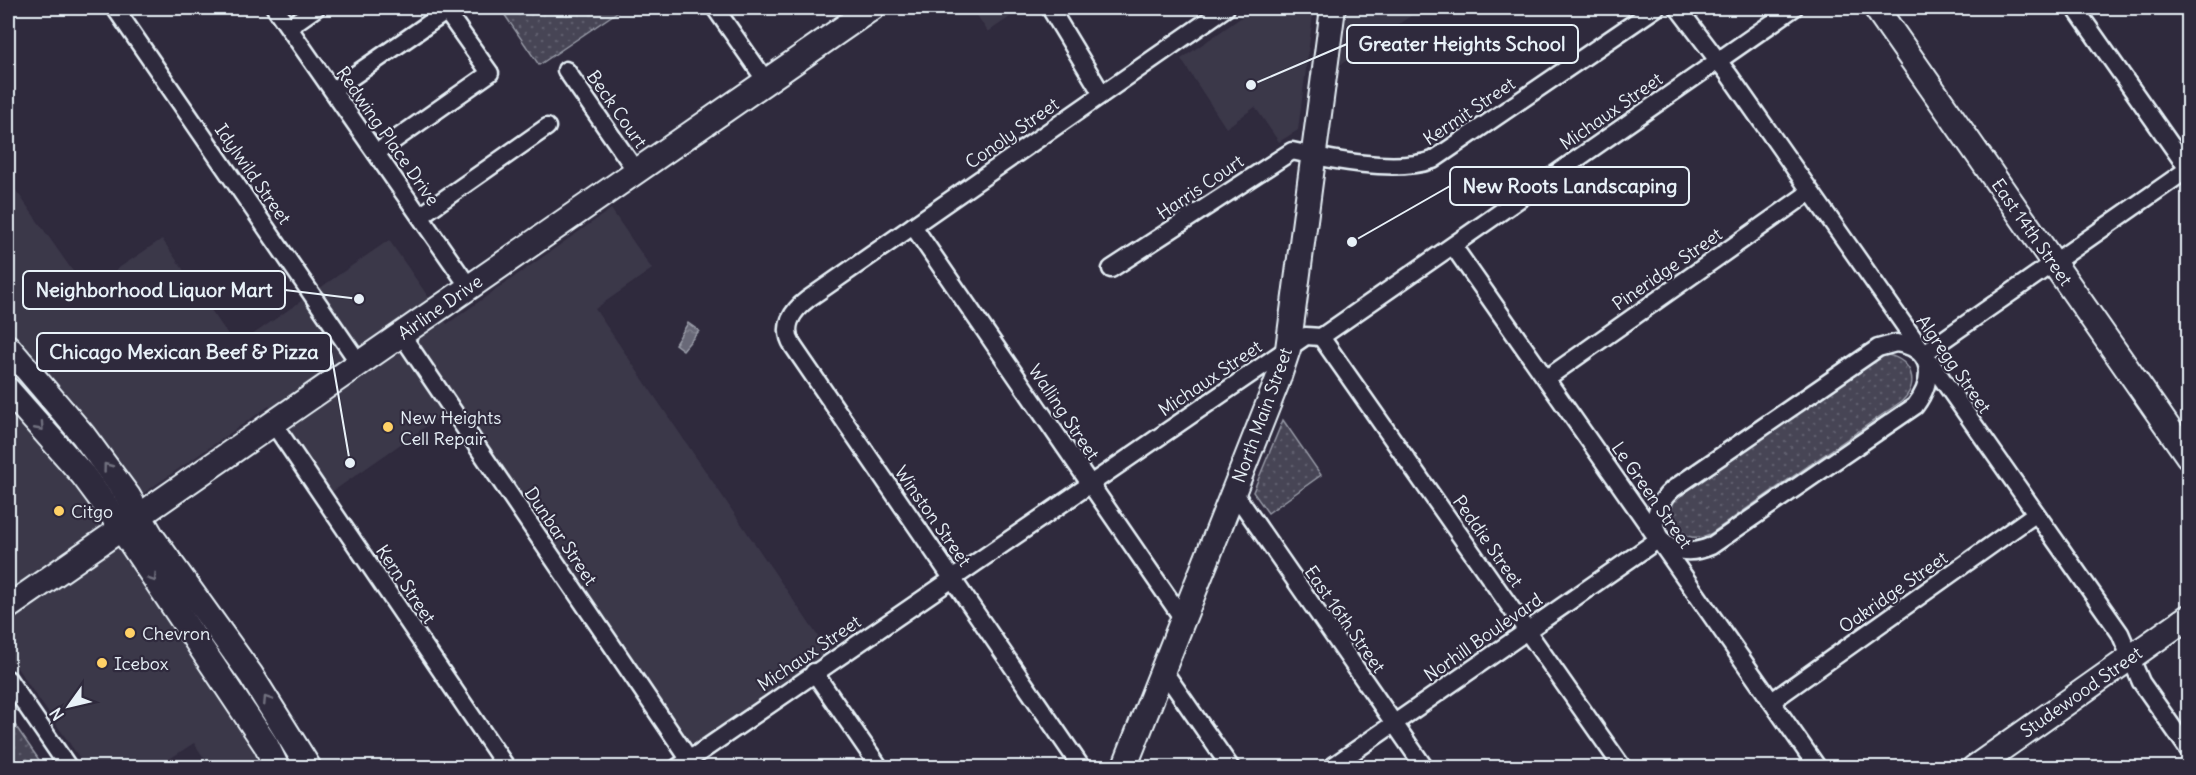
<svg xmlns="http://www.w3.org/2000/svg" width="2196" height="775" font-family="Delius,sans-serif">
  <style>
    .built { fill: #3b3749 }
    .grass { fill: url(#grass-dots); stroke: #979aa6; stroke-width: 1.5 }
    .water { fill: url(#water-ripples); stroke: #9c9fab; stroke-width: 1.5 }
    .lines { fill: none; stroke-linecap: round; stroke-linejoin: round }
    .street-casing { stroke: #e8f1f8; stroke-width: 21 }
    .secondary-casing { stroke: #e8f1f8; stroke-width: 28 }
    .street { stroke: #2f2a3d; stroke-width: 16 }
    .secondary { stroke: #2f2a3d; stroke-width: 24 }
    .oneway { stroke: #70707e }
    .poi-dot { fill: #ffd166; stroke: #2f2a3d; stroke-width: 2 }
    .labels { text-anchor: middle; dominant-baseline: central; stroke-width: 4.5; stroke-linejoin: round; paint-order: stroke }
    .street-label { font-size: 18px; fill: #e8f1f8; stroke: #2f2a3d }
    .poi-label { font-size: 18px; fill: #e8f1f8; stroke: #2f2a3d; text-anchor: start }
    .leader { fill: none; stroke: #e8f1f8; stroke-width: 2 }
    .callout-dot { fill: #e8f1f8; stroke: #2f2a3d; stroke-width: 2 }
    .callout { fill: #2f2a3d; stroke: #e8f1f8; stroke-width: 2 }
    .callout-label { font-size: 20px; text-anchor: middle; font-weight: bold; fill: #e8f1f8 }
  </style>
  <defs>
    <pattern id="grass-dots" width="8" height="8" patternUnits="userSpaceOnUse" patternTransform="scale(1.5)"><rect width="8" height="8" fill="#464455"/><path d="M2 2h.1M6 6h.1" fill="none" stroke="#615f6e" stroke-width="1.8" stroke-linecap="round"/></pattern>
    <pattern id="water-ripples" width="26" height="14" patternUnits="userSpaceOnUse" patternTransform="scale(1.5)"><rect width="26" height="14" fill="#696978"/><path d="M2 4q2-2 4 0t4 0M15 11q2-2 4 0t4 0" fill="none" stroke="#7e7f8c"/></pattern>
  </defs>
  <rect width="100%" height="100%" fill="#2f2a3d"/>
  <filter id="ink" filterUnits="userSpaceOnUse"><feTurbulence type="fractalNoise" baseFrequency=".0167" numOctaves="2"/><feDisplacementMap in="SourceGraphic" scale="12" xChannelSelector="R" yChannelSelector="G"/><feConvolveMatrix kernelMatrix="1 2 1 2 8 2 1 2 1" color-interpolation-filters="sRGB"/></filter>
  <g filter="url(#ink)">
    <g class="built">
      <polygon points="972,8 1023,8 988,32"/>
      <polygon points="1255,8 1314,8 1298,130 1279,142 1255,107 1226,128 1181,59"/>
      <polygon points="1348,8 1422,8 1340,65"/>
      <polygon points="8,179 86,290 162,239 236,346 389,240 447,324 611,209 652,269 595,309 830,654 689,750 454,407 329,494 269,406 105,520 264,755 248,767 210,767 194,743 157,767 86,767 8,655 8,363 26,350 8,325"/>
    </g>
    <g class="grass">
      <polygon points="500,8 623,8 539,65"/>
      <path d="M1888 355C1912 360 1920 384 1902 401L1710 534C1680 548 1657 514 1682 492L1881 356Z"/>
      <polygon points="1283,420 1321,475 1268,513 1253,492"/>
      <polygon points="8,715 44,767 8,767"/>
    </g>
    <polygon class="water" points="688,323 699,331 683,350 675,344"/>
    <g class="lines">
      <g class="street-casing">
        <g id="street">
          <polyline points="115,8 359,363"/>
          <polyline points="275,8 469,287"/>
          <polyline points="715,8 766,81"/>
          <polyline points="1050,8 1102,94"/>
          <polyline points="1678,8 1729,75 2120,633 2141,682 2188,749"/>
          <polyline points="2075,8 2188,169"/>
          <polyline points="289,27 316,8"/>
          <polyline points="566,70 636,171"/>
          <polyline points="333,90 447,11"/>
          <polyline points="376,153 490,73 444,8"/>
          <polyline points="420,216 547,127"/>
          <polyline points="913,226 1183,619"/>
          <polyline points="1453,246 1818,768"/>
          <path d="M1111 269 1292 151C1332 160 1394 173 1433 160L1656 8"/>
          <polyline points="401,334 689,759"/>
          <polyline points="1321,337 1623,768"/>
          <path d="M1896 343C1934 348 1935 380 1915 406L1711 546C1665 566 1634 523 1673 489L1878 348Z"/>
          <polyline points="1923,354 2188,169"/>
          <polyline points="1547,378 1810,192"/>
          <polyline points="273,423 507,768"/>
          <polyline points="1234,492 1425,768"/>
          <polyline points="1163,670 1231,768"/>
          <polyline points="814,672 880,768"/>
          <polyline points="8,679 69,768"/>
          <polyline points="1772,701 2035,514"/>
          <polyline points="677,768 1306,336 1321,337 1794,8"/>
          <path d="M1082 768 793 346C781 327 792 311 808 299L1226 8"/>
          <polyline points="1330,768 1659,539"/>
        </g>
      </g>
      <g class="secondary-casing">
        <g id="secondary">
          <polyline points="1876,8 2188,456"/>
          <polyline points="8,347 83,435 128,496 152,537 251,675 309,768"/>
          <polyline points="8,390 83,475 109,510 266,745 277,768"/>
          <polyline points="8,607 872,8"/>
          <polyline points="1124,768 1277,382 1288,349 1333,8"/>
          <polyline points="1974,768 2188,617"/>
        </g>
      </g>
      <use href="#street" class="street"/>
      <use href="#secondary" class="secondary"/>
    </g>
    <defs><path id="oneway-chevron" d="M-2-3.5L2.5 0L-2 3.5" fill="none" stroke-width="1.6" stroke-linecap="round" stroke-linejoin="round" transform="scale(1.5)"/></defs>
    <g class="oneway">
      <use href="#oneway-chevron" transform="translate(40 427) rotate(48)"/>
      <use href="#oneway-chevron" transform="translate(107 467) rotate(-127)"/>
      <use href="#oneway-chevron" transform="translate(153 578) rotate(56)"/>
      <use href="#oneway-chevron" transform="translate(267 700) rotate(-123)"/>
    </g>
  </g>
  <g class="poi-dot">
    <circle cx="388" cy="427" r="6"/>
    <circle cx="59" cy="511" r="6"/>
    <circle cx="130" cy="633" r="6"/>
    <circle cx="102" cy="663" r="6"/>
  </g>
  <g class="labels">
    <g class="street-label">
      <text transform="translate(617 109) rotate(55)">Beck Court</text>
      <text transform="translate(1469 111) rotate(-34)">Kermit Street</text>
      <text transform="translate(1611 111) rotate(-35)">Michaux Street</text>
      <text transform="translate(1012 133) rotate(-35)">Conoly Street</text>
      <text transform="translate(388 136) rotate(55)">Redwing Place Drive</text>
      <text transform="translate(253 174) rotate(55)">Idylwild Street</text>
      <text transform="translate(1200 187) rotate(-34)">Harris Court</text>
      <text transform="translate(2032 232) rotate(55)">East 14th Street</text>
      <text transform="translate(1667 269) rotate(-35)">Pineridge Street</text>
      <text transform="translate(440 307) rotate(-35)">Airline Drive</text>
      <text transform="translate(1954 364) rotate(55)">Algregg Street</text>
      <text transform="translate(1210 378) rotate(-34)">Michaux Street</text>
      <text transform="translate(1064 412) rotate(56)">Walling Street</text>
      <text transform="translate(1262 415) rotate(-70)">North Main Street</text>
      <text transform="translate(1652 495) rotate(55)">Le Green Street</text>
      <text transform="translate(933 516) rotate(55)">Winston Street</text>
      <text transform="translate(561 536) rotate(56)">Dunbar Street</text>
      <text transform="translate(1488 541) rotate(55)">Peddie Street</text>
      <text transform="translate(406 584) rotate(56)">Kern Street</text>
      <text transform="translate(1893 592) rotate(-35)">Oakridge Street</text>
      <text transform="translate(1345 619) rotate(55)">East 16th Street</text>
      <text transform="translate(1483 637) rotate(-35)">Norhill Boulevard</text>
      <text transform="translate(809 653) rotate(-34)">Michaux Street</text>
      <text transform="translate(2081 692) rotate(-35)">Studewood Street</text>
    </g>
    <g class="poi-label">
      <text x="400" y="417">New Heights<tspan x="400" dy="21">Cell Repair</tspan></text>
      <text x="71" y="511">Citgo</text>
      <text x="142" y="633">Chevron</text>
      <text x="114" y="663">Icebox</text>
    </g>
  </g>
  <path class="leader" d="M1251 85L1347 44M1352 242L1450 186M359 299L285 290M350 463L331 352"/>
  <g class="callout-dot">
    <circle cx="1251" cy="85" r="6"/>
    <circle cx="1352" cy="242" r="6"/>
    <circle cx="359" cy="299" r="6"/>
    <circle cx="350" cy="463" r="6"/>
  </g>
  <g class="callout">
    <rect x="1347" y="25" width="231" height="38" rx="6"/>
    <rect x="1450" y="167" width="239" height="38" rx="6"/>
    <rect x="23" y="271" width="262" height="38" rx="6"/>
    <rect x="37" y="333" width="294" height="38" rx="6"/>
  </g>
  <g class="callout-label">
    <text x="1462" y="51">Greater Heights School</text>
    <text x="1570" y="193">New Roots Landscaping</text>
    <text x="154" y="297">Neighborhood Liquor Mart</text>
    <text x="184" y="359">Chicago Mexican Beef &amp; Pizza</text>
  </g>
  <rect width="2196" height="775" fill="none" stroke="#2f2a3d" stroke-width="30"/>
  <rect x="15" y="15" width="2166" height="745" fill="none" stroke="#e8f1f8" stroke-width="2" filter="url(#ink)"/>
  <g transform="translate(69 706) rotate(236)" stroke="#2f2a3d" stroke-width="4.5" paint-order="stroke">
  <path d="M0-4.5L10 22L0 15L-10 22Z" fill="#e8f1f8"/>
  <text y="-9" font-size="16" font-weight="bold" text-anchor="middle" fill="#e8f1f8">N</text>
  </g>
</svg>
